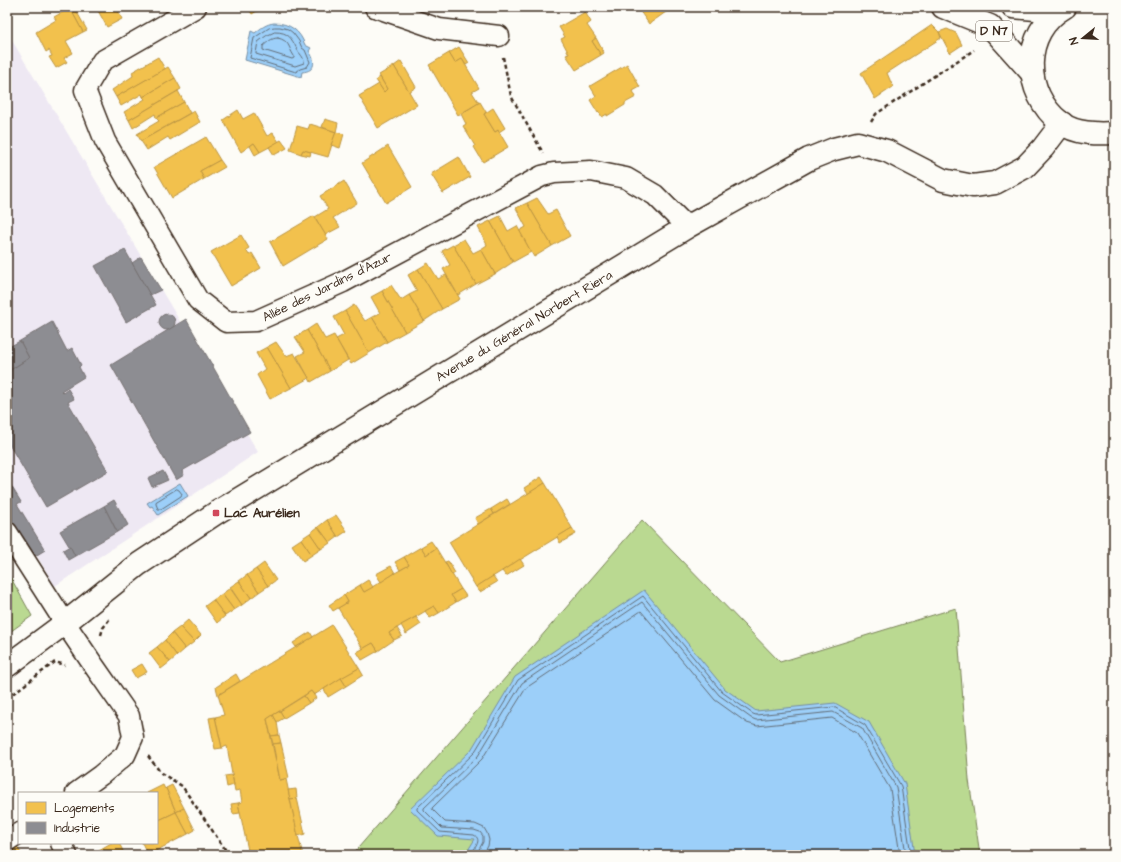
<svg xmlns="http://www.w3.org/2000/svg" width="1121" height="862" font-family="'Architects Daughter',sans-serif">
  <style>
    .built { fill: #eee8f3 }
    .green { fill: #bad991; stroke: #7a8258 }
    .water { fill: #9ccff9; stroke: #758da1 }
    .homes { fill: #f2c14e; stroke: #bb9440 }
    .industry { fill: #8d8d92; stroke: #746f6f }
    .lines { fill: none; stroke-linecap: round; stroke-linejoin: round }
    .shore { stroke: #626c76; stroke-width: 1 }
    .minor-casing { stroke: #3b2a1e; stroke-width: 23 }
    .secondary-casing { stroke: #3b2a1e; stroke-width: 25 }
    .primary-casing { stroke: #3b2a1e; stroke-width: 25 }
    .path { stroke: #3b2a1e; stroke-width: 2.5; stroke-dasharray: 4 3; stroke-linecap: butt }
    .minor { stroke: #fdfcf7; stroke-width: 20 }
    .secondary { stroke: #fdfcf7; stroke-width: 22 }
    .primary { stroke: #fdfcf7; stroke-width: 22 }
    .poi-dot { fill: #d1495b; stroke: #fdfcf7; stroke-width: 1.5 }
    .labels { text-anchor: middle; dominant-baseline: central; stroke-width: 4; stroke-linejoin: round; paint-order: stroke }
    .shield { fill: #fdfcf7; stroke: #75695f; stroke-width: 1 }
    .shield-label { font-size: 12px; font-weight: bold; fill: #3b2a1e }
    .street-label { font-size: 13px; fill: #3b2a1e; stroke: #fdfcf7 }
    .poi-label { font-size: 13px; font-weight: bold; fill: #3b2a1e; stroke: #fdfcf7; text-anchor: start }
  </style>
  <rect width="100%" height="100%" fill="#fdfcf7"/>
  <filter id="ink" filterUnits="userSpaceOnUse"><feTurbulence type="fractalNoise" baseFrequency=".025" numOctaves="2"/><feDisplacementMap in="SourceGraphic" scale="8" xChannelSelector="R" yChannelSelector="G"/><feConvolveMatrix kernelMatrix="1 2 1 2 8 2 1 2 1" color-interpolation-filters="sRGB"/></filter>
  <g filter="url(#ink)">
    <polygon class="built" points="7,32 258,452 55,586 7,507"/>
    <g class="green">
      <polygon points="642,520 780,662 956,608 969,780 980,855 352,855"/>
      <polygon points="7,571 32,616 7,634"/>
    </g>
    <g class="water">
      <path d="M274 23C290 23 300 31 305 45L311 48 309 51C316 61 316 71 302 72L301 77 245 60 251 31 255 33C261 28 266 24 274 23Z"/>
      <polygon points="180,483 188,496 158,515 152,506 150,507 147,503"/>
      <polygon points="644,590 725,689 756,711 835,703 869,722 905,784 915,855 465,855 475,839 438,836 410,809 471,750 515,677"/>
    </g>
    <g class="homes">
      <polygon points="72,7 74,7 87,30 83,32 70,8"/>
      <polygon points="96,7 116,7 122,19 107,27"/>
      <polygon points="248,7 262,7 262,8 252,14"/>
      <polygon points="637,7 673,7 649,24"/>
      <polygon points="70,8 83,32 66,41 73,53 64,58 67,62 56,68 49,57 52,56 49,50 46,52 36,32 56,20 54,17"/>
      <polygon points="585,12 591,22 587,25 596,38 592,41 601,55 576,70 566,55 569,54 561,39 565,37 559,27"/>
      <polygon points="932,25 939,32 941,38 887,73 893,87 875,99 861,73"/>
      <polygon points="947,29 956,33 962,45 950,53 939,32"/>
      <polygon points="596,38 604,53 601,55 592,41"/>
      <polygon points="459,47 469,63 466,65 462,59 455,63 449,53"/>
      <polygon points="449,53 455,63 462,59 479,88 472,92 479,103 458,115 429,65"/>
      <polygon points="158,57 165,69 116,97 112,90 133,76 132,72"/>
      <polygon points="401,61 416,87 409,92 394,66"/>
      <polygon points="627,64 640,87 633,91 636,97 625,103 625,105 607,116 607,114 602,117 599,112 598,113 590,100 596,96 590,86"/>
      <polygon points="394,66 417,105 378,128 359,96 379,84 384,92 387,89 379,75"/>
      <polygon points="168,67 175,78 143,97 142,94 121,106 116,97"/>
      <polygon points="380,77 387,89 384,92 376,80"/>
      <polygon points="175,78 181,89 129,120 124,112 145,99 143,97"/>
      <polygon points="178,91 184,102 156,118 155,114 133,128 129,120"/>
      <polygon points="184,102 190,113 141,141 137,134 159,121 156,118"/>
      <polygon points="480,102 486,112 484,114 495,132 498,130 508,147 483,162 474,147 475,146 463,126 466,124 461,114"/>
      <polygon points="493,108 505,128 499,132 498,130 495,132 484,114"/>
      <polygon points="238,110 243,119 254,113 267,136 273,133 279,142 260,152 254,143 241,152 223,120"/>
      <polygon points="194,111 200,122 170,140 168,137 147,150 141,141"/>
      <polygon points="325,119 338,123 336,132 322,127"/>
      <polygon points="310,124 336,132 328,157 303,150 301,154 290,150 297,126 308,129"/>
      <polygon points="336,132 344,134 340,148 331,145"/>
      <polygon points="206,137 220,160 200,171 204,179 172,198 154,167"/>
      <polygon points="281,140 287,148 274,155 269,147"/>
      <polygon points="254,143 260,152 255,155 250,146"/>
      <polygon points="388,146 412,187 386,203 362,163"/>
      <polygon points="303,150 311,152 310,156 301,154"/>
      <polygon points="459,157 470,177 443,193 431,174"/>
      <polygon points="220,160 225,167 204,179 200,171"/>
      <polygon points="344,181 357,203 333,218 340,227 325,235 315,217 328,209 320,196"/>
      <polygon points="537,198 548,214 556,210 570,236 552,246 527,203"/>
      <polygon points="527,203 552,246 534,257 519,231 526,227 516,208"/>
      <polygon points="314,216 328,239 283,266 270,242"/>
      <polygon points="500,216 508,231 517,226 531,252 513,262 490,221"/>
      <polygon points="490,221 513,262 495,274 481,249 487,245 478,227"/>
      <polygon points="241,235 249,248 246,250 249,255 252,253 261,268 231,286 211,252"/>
      <polygon points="464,239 473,253 481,249 495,274 476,284 453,245"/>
      <polygon points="453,245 476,284 458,295 443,269 450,265 442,251"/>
      <polygon points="428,263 438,279 446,275 460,299 442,309 418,269"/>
      <polygon points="418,269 442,309 424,321 409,295 417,291 408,275"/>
      <polygon points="391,285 401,300 409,295 424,321 405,332 382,291"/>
      <polygon points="382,291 405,332 387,342 372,317 380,313 371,297"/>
      <polygon points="354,305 365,321 372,317 387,342 369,353 345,311"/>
      <polygon points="345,311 369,353 351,364 336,339 344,335 334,317"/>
      <polygon points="316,324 325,339 334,335 348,360 330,371 307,330"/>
      <polygon points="307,330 330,371 311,382 297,356 305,352 295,337"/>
      <polygon points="276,342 286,356 294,353 309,378 291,388 267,347"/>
      <polygon points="267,347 291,388 270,399 257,375 265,369 256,353"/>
      <polygon points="541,477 545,483 528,494 524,488"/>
      <polygon points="545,483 572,528 476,587 449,542"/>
      <polygon points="507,499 510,504 494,514 491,509"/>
      <polygon points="491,509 494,514 478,524 475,518"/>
      <polygon points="336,515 347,531 338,537 327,520"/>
      <polygon points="327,520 338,537 330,543 318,527"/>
      <polygon points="318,527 330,543 321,549 310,533"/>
      <polygon points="572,528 576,534 560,543 557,537"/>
      <polygon points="310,533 321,549 312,555 301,539"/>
      <polygon points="301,539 312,555 303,561 292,545"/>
      <polygon points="431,541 436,548 426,555 421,547"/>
      <polygon points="421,547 426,555 436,548 461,589 451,595 456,602 439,613 434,606 397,628 389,633 394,640 378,651 373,643 363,649 338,608 348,602 344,595 360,585 364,592 395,573 409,565 404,557"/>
      <polygon points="404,557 409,565 400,570 395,562"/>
      <polygon points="520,559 524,565 506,576 502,571"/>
      <polygon points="448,561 455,573 452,575 445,562"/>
      <polygon points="264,563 276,580 268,586 256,569"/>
      <polygon points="391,566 395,573 381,582 376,574"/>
      <polygon points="256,569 268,586 259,592 247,575"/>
      <polygon points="247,575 259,592 251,598 239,581"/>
      <polygon points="493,576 497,582 480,592 476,587"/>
      <polygon points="368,580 373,587 364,592 360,585"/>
      <polygon points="239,581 251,598 242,605 230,587"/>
      <polygon points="230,588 242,605 234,610 222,594"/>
      <polygon points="461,589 466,596 456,602 451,595"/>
      <polygon points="222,594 234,610 225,616 213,600"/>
      <polygon points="344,595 348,602 333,611 329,605"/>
      <polygon points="213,600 225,616 217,623 205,606"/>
      <polygon points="434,606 439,613 430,618 425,611"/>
      <polygon points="416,617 421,624 406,634 401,625"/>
      <polygon points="188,620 201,635 194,642 180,627"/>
      <polygon points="332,625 359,668 314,695 311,691 267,719 280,780 286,779 298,836 303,855 249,855 238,803 242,802 240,790 235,791 227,746 222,748 215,717 224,715 218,695"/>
      <polygon points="180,627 194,642 185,649 172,633"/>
      <polygon points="397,628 402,636 394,640 389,633"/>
      <polygon points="310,632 313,637 296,647 293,643"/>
      <polygon points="172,633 185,649 177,656 165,640"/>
      <polygon points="165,640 177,656 170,662 157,647"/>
      <polygon points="373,643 378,651 362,660 357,652"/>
      <polygon points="157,647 170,662 161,669 149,653"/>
      <polygon points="142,664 147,672 136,678 131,670"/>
      <polygon points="359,668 363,675 346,686 341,678"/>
      <polygon points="236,674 240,681 218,695 216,687"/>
      <polygon points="341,678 346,686 328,697 324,689"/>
      <polygon points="311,691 316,698 309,703 304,696"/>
      <polygon points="304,696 309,703 284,718 280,711"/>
      <polygon points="280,711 284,718 277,722 273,715"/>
      <polygon points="273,715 277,722 279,735 271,736 267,719"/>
      <polygon points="215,717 222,748 215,749 209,718"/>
      <polygon points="279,735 281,743 273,744 271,736"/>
      <polygon points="281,743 289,778 280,780 273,744"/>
      <polygon points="232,775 234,785 227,787 225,776"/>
      <polygon points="163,785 165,789 166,788 176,812 157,821 157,793 147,793"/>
      <polygon points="172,785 184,808 176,812 166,788"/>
      <polygon points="296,789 297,798 290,799 288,790"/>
      <polygon points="297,798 305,834 298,836 290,799"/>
      <polygon points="238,803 240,813 233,814 231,804"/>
      <polygon points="184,808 195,830 188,834 176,812"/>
      <polygon points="176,812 188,834 148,855 142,843 157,843 157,821"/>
      <polygon points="15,843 22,855 9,855 7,851"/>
      <polygon points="111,843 119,843 125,855 102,855 99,850"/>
    </g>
    <g class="industry">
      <polygon points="125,250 156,305 126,322 95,266"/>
      <polygon points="141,257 161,290 150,295 132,263"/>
      <circle cx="167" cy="322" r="8"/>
      <polygon points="186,319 250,432 182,471 184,475 176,480 111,365"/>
      <polygon points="52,322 67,351 72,348 81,365 79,367 84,377 61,391 63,393 68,389 74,399 68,402 108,471 46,507 7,441 7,372 29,358 20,341"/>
      <polygon points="20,341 29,358 7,372 7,348"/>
      <polygon points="163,471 168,480 152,487 148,478"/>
      <polygon points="7,479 21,502 17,504 45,550 32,558 7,515"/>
      <polygon points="114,500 128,525 117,532 104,506"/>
      <polygon points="104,506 117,532 75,556 60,531"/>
      <polygon points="70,546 75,556 68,560 63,550"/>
    </g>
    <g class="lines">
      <g class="shore">
        <polygon points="275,27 280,27 288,29 293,33 299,41 302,48 305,50 310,62 307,67 300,69 296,72 250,58 254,38 269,28"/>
        <path d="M275 32C289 32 291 38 297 49 299 54 304 56 304 63L295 66 256 54V53L258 42 266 36Z"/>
        <path d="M278 38C290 41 288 47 294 56V58L292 59 263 50V46C268 42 271 38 278 38Z"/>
        <polygon points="177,489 179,490 182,494 181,496 161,509 158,509 156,504 156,502"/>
        <path d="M470 855C474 849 483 840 474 835L440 832 417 810V808L474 753 518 680 643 596 722 692 753 714 756 715 834 707 865 725 901 786 911 855"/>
        <polyline points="476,855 483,842 483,836 480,832 474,830 442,828 424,810 424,808 478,756 522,683 642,602 719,695 751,718 756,720 833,712 862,728 896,787 906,855"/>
        <polyline points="483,855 488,846 489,840 487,833 484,828 475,824 445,822 433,810 432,808 482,759 526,688 641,611 715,700 747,723 757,726 832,718 857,733 890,789 900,855"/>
      </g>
      <g class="minor-casing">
        <g id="minor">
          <polyline points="196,7 102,61 85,90 105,141 198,300 226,322 256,321 343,282 542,176 554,173 591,171 626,178 655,195 687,227"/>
          <polyline points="375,7 439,29 499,36"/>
          <polyline points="7,532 65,623 92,663 129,716 133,737 125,755 101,775 76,793"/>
          <polyline points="7,841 19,833"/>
          <polyline points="61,843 67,855"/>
        </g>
      </g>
      <g class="secondary-casing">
        <polyline id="secondary" points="7,666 65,623 139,564 216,513 687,227 809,159 834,149 858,143 887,151 943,180 973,186 995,183 1025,167 1043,148 1062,123"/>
      </g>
      <g class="primary-casing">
        <g id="primary">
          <polyline points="943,7 990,26 1032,73"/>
          <polyline points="1013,7 1058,11"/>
          <path d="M1065 7C1021 32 1022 93 1061 123 1076 134 1096 134 1114 133"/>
        </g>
      </g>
      <g class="path">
        <polyline points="503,57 511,96 543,153"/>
        <polyline points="871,122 876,114 974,50"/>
        <polyline points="101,635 103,628 111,617"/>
        <polyline points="7,698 55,662 65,665"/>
        <polyline points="148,756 161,773 182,786 229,855"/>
      </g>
      <use href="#minor" class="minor"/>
      <use href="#secondary" class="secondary"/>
      <use href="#primary" class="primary"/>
    </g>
  </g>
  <rect class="poi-dot" x="212" y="509" width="8" height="8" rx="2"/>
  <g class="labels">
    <rect class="shield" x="976" y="21" width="36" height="20" rx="3"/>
    <g class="shield-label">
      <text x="994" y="31">D N7</text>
    </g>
    <g class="street-label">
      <text transform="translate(327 287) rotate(-26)">Allée des Jardins d'Azur</text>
      <text transform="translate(524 326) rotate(-31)">Avenue du Général Norbert Riera</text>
    </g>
    <g class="poi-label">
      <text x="224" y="513">Lac Aurélien</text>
    </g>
  </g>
  <rect width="1121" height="862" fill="none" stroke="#fdfcf7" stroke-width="24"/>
  <rect x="12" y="12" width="1097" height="838" fill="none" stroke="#3b2a1e" stroke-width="1.5" filter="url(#ink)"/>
  <rect x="18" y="792" width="140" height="52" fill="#fdfcf7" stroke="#afa8a0"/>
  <rect x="26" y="802" width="20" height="12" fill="#f2c14e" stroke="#afa8a0"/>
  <text x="54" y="812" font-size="12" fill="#3b2a1e">Logements</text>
  <rect x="26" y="822" width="20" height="12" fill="#8d8d92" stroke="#afa8a0"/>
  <text x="54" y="832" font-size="12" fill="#3b2a1e">Industrie</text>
  <g transform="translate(1083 38) rotate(252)" stroke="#fdfcf7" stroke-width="3" paint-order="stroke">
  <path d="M0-3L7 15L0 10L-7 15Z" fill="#3b2a1e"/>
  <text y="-6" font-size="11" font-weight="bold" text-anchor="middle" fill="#3b2a1e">N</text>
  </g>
</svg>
